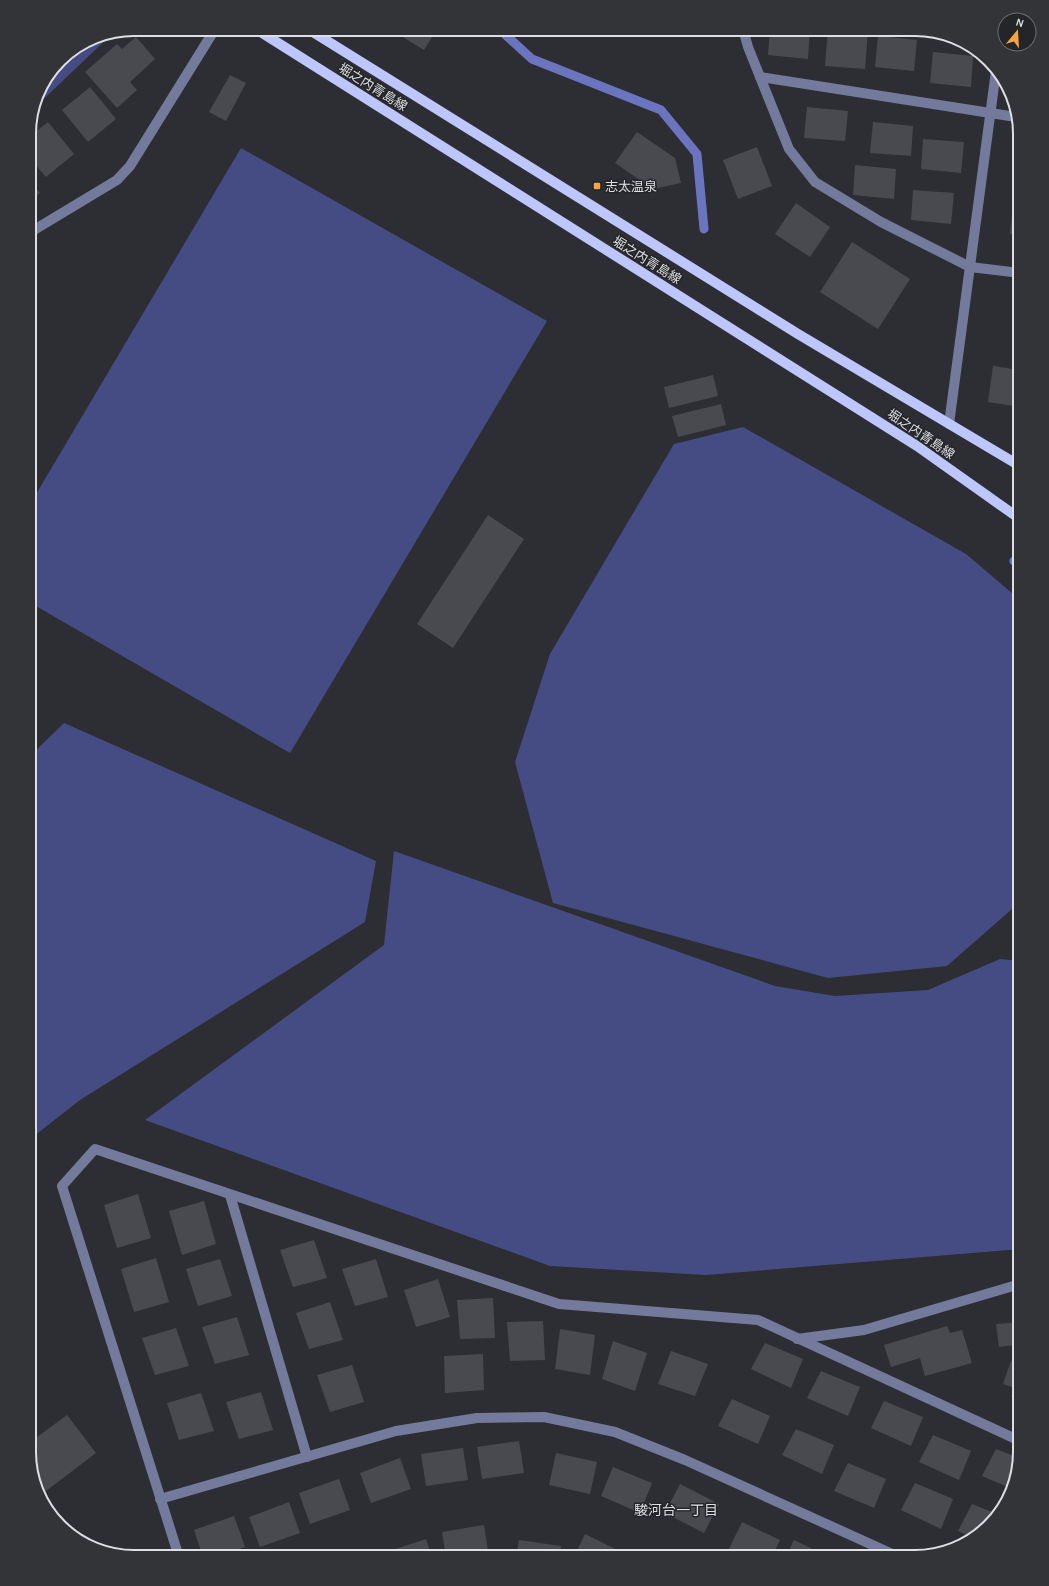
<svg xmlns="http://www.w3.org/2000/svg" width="1049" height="1586" font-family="Karla,'Noto Sans JP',sans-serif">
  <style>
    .green { fill: #454c83 }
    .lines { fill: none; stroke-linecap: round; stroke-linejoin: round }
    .stream { stroke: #6b75bf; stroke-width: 9 }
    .building { fill: #494a4f }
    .minor { stroke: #747a9b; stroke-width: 10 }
    .major { stroke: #bdc7fd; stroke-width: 10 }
    .poi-dot { fill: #f5a345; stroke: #242529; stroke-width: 1.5 }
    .labels { text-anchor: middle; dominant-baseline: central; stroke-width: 3; stroke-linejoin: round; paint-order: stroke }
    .street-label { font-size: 13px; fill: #dedfe2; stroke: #242529 }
    .poi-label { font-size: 13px; fill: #dedfe2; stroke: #242529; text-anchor: start }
    .neighbourhood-label { font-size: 14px; fill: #dedfe2; stroke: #242529 }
    .rim { fill: none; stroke: #dedfe2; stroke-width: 2 }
  </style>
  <rect width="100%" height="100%" fill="#2d2e33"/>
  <g class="green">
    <polygon points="113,33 33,109 37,93 60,60 94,37"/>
    <polygon points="241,148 547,321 290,753 29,602 29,506"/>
    <polygon points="743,427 966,554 1020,600 1020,902 947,966 828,978 553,903 515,762 550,654 674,444"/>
    <polygon points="64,723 376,861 365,922 80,1100 29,1140 29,757"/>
    <polygon points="394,851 775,986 835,996 928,990 1000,959 1020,961 1020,1249 706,1275 550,1266 145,1120 384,945"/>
  </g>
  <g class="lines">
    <g class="stream">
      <polyline points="499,29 532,59 661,110 697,154 704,229"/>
      <polyline points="1014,561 1020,566"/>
    </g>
  </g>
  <g class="building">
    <polygon points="401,29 437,29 424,50 398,34"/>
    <polygon points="770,29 810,29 808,59 768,55"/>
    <polygon points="828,29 868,31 865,69 825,66"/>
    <polygon points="878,36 917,40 914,71 875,67"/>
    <polygon points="136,37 155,59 130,82 137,90 117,108 85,72 117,44 122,49"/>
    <polygon points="933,52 973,56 971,87 930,83"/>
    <polygon points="230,75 246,83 226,121 209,112"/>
    <polygon points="90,87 116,119 88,142 62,110"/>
    <polygon points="807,107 848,111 845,141 804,138"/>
    <polygon points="48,122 74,154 46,177 29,157 29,137"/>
    <polygon points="873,122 913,126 911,156 870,153"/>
    <polygon points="637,132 675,158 681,183 653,189 615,163"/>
    <polygon points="923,139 964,142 961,173 921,169"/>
    <polygon points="757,147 772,186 738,199 723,160"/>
    <polygon points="1015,152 1020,153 1020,183 1012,183"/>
    <polygon points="855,165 896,169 894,199 853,195"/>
    <polygon points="29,180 40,193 29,202"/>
    <polygon points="913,190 954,193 951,224 911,220"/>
    <polygon points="796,203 830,227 810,257 775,234"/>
    <polygon points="1013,204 1020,205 1020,235 1010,234"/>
    <polygon points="852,242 910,279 878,329 820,292"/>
    <polygon points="993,366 1020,370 1020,407 988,402"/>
    <polygon points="713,375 718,396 669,408 664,387"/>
    <polygon points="721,404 726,425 678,437 672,416"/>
    <polygon points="488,515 524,539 453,648 417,624"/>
    <polygon points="138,1194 151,1238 117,1248 104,1205"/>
    <polygon points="204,1201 216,1244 182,1255 169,1211"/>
    <polygon points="314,1240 327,1278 293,1287 280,1250"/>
    <polygon points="156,1258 169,1302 134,1312 121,1269"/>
    <polygon points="220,1259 232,1296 198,1306 186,1269"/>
    <polygon points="376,1259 388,1297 355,1306 342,1269"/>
    <polygon points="438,1279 450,1317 416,1327 404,1290"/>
    <polygon points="493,1298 495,1338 460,1339 457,1300"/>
    <polygon points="330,1302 343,1340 309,1349 296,1313"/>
    <polygon points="237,1317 249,1355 215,1364 202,1327"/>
    <polygon points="543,1321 545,1360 510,1361 507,1322"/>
    <polygon points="1020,1322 1020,1356 1018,1357 1016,1345 999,1347 996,1324"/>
    <polygon points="947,1326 950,1333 962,1330 972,1363 925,1376 920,1358 891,1367 884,1345"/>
    <polygon points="176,1328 189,1366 155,1375 142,1338"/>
    <polygon points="560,1329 595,1335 590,1375 555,1369"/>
    <polygon points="613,1341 647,1353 635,1391 602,1379"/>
    <polygon points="765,1343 803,1359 791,1388 751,1369"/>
    <polygon points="671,1351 708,1364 695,1396 658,1384"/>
    <polygon points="483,1354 484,1390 445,1393 444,1356"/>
    <polygon points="1011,1361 1020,1365 1020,1400 1011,1397 1015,1388 1003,1384"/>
    <polygon points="352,1365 364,1402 330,1412 317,1375"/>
    <polygon points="821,1371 860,1387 848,1416 807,1398"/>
    <polygon points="261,1392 273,1430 239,1439 226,1402"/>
    <polygon points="201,1393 214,1431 179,1440 167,1403"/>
    <polygon points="732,1399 770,1416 758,1444 718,1426"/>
    <polygon points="884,1401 923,1417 911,1446 871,1428"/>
    <polygon points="67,1415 96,1453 46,1491 36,1479 29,1452 29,1443"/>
    <polygon points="796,1429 834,1445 822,1474 782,1455"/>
    <polygon points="933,1435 971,1451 959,1480 919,1462"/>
    <polygon points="519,1441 524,1473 482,1479 477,1447"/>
    <polygon points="463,1448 468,1480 426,1486 421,1454"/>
    <polygon points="996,1449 1019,1458 1010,1488 982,1476"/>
    <polygon points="556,1453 597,1462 590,1494 549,1485"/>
    <polygon points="400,1458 411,1489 371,1503 360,1473"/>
    <polygon points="848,1463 886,1479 874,1508 834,1491"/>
    <polygon points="613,1467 652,1483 640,1513 601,1496"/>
    <polygon points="339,1479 350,1510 310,1524 299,1493"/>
    <polygon points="915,1483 953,1499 941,1529 901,1510"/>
    <polygon points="680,1484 719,1504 704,1533 665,1513"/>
    <polygon points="289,1502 300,1533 260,1547 249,1517"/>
    <polygon points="972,1504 997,1514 973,1538 958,1531"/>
    <polygon points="234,1516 245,1547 215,1557 203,1557 194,1530"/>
    <polygon points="742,1522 780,1540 772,1557 740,1557 728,1551"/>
    <polygon points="484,1525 489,1557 446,1557 442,1532"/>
    <polygon points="585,1534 623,1553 621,1557 574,1557"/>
    <polygon points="426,1539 432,1557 387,1557 386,1552"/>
    <polygon points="519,1540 561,1546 560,1557 516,1557"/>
    <polygon points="794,1540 829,1557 786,1557"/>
  </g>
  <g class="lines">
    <g class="minor">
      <polyline points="743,29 748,47 789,149 815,182 881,222 970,267 1020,273"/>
      <polyline points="760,77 1016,117"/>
      <polyline points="29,233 117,180 130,166 215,29"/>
      <polyline points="949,424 996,71"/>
      <polyline points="1018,433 1020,433"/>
      <polyline points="230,1195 307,1457"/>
      <polyline points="797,1339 864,1330 1020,1284"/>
      <polyline points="160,1499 396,1431 477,1418 544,1417 615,1432 685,1460 899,1557"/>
      <polyline points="179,1557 62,1186 95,1149 559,1304 758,1320 1020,1441"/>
    </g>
    <g class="major">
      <polyline points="256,29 917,446 1020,519"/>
      <polyline points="308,29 798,334 1020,466"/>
    </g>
  </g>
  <rect class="poi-dot" x="593" y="182" width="8" height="8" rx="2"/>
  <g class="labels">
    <g class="street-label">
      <text transform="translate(373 87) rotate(32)">堀之内青島線</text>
      <text transform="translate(647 260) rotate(32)">堀之内青島線</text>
      <text transform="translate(921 434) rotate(34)">堀之内青島線</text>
    </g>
    <g class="poi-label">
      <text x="605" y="186">志太温泉</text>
    </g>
    <g class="neighbourhood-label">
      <text x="676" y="1510">駿河台一丁目</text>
    </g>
  </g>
  <path d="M0 0H1049V1586H0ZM134 36H915A98 98 0 0 1 1013 134V1452A98 98 0 0 1 915 1550H134A98 98 0 0 1 36 1452V134A98 98 0 0 1 134 36Z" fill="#333438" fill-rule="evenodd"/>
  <path class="rim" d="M134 36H915A98 98 0 0 1 1013 134V1452A98 98 0 0 1 915 1550H134A98 98 0 0 1 36 1452V134A98 98 0 0 1 134 36Z"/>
  <g transform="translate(1017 32) rotate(18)"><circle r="19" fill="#242529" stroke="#6e6f73"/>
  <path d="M0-3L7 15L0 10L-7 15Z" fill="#f5a345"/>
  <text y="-6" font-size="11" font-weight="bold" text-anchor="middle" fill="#dedfe2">N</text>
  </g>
</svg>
